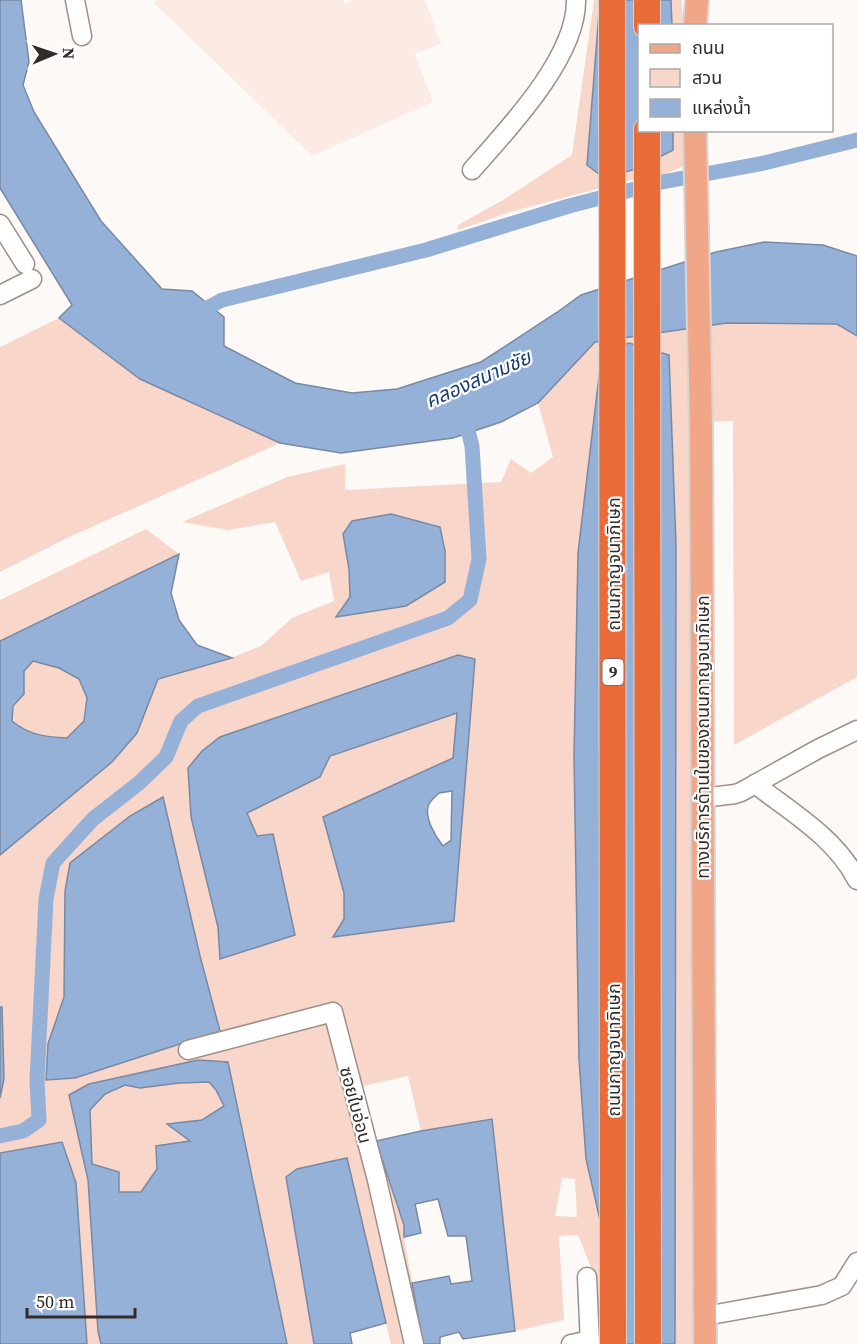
<svg xmlns="http://www.w3.org/2000/svg" width="857" height="1344" font-family="'Source Serif 4','Noto Sans Thai',serif">
  <style>
    .built { fill: #fcebe5 }
    .green { fill: #f8d6ca; fill-rule: evenodd }
    .water { fill: #96b1d8; stroke: #7889a3; stroke-width: 1.5; fill-rule: evenodd }
    .lines { fill: none; stroke-linecap: round; stroke-linejoin: round }
    .canal { stroke: #96b1d8; stroke-width: 15 }
    .minor-casing { stroke: #a08f88; stroke-width: 21 }
    .major-casing { stroke: #d6d5d4; stroke-width: 26 }
    .highway-casing { stroke: #d6d5d4; stroke-width: 28 }
    .minor { stroke: #fff; stroke-width: 18 }
    .major { stroke: #f2a688; stroke-width: 22 }
    .highway { stroke: #e96b38; stroke-width: 26 }
    .labels { text-anchor: middle; dominant-baseline: central; stroke-width: 4.5; stroke-linejoin: round; paint-order: stroke }
    .shield { fill: #fff; stroke: #706b68; stroke-width: 1.5 }
    .shield-label { font-size: 16px; font-weight: bold; fill: #322b28 }
    .street-label { font-size: 18px; fill: #322b28; stroke: #fff }
    .water-label { font-size: 20px; font-style: italic; fill: #1c3d6f; stroke: #fff }
  </style>
  <rect width="100%" height="100%" fill="#fdf9f7"/>
  <polygon class="built" points="157,0 343,0 345,3 353,0 425,0 441,44 415,54 433,102 312,156 154,3"/>
  <g class="green">
    <polygon points="594,0 681,0 684,25 640,26 640,130 685,131 684,166 656,178 635,179 510,212 458,230 458,225 503,200 572,155"/>
    <polygon points="59,318 140,379 280,443 67,538 0,572 0,347"/>
    <path d="M727 323 837 324 857 336V677L734 745 733 421 710 422 696 1344H595L594 1275 578 1235 559 1236 564 1320 515 1331 492 1120 421 1131 408 1076 359 1087 404 1225V1237L423 1344H391L346 1159 286 1177 314 1344H287L228 1062 69 1095 88 1180 98 1331 101 1344H0V1098L4 1079 2 1007H0V855L112 762 137 733 158 679 220 662 261 646 292 618 334 601 329 572 301 581 275 522 228 530 182 522 287 477 345 464V490L501 482 511 459 531 473 553 457 538 403 594 342ZM349 569 406 606 337 616 350 597ZM458 655 475 659 454 921 334 936 344 919V893L323 817 454 758 457 713 329 757 320 777 247 813 257 836 273 834 220 958 218 927 191 817 188 769 202 751 220 737ZM163 797 200 956 220 1031 75 1078 47 1080 48 1044 64 997 65 891 70 863 130 816ZM562 1178 575 1179 577 1217 555 1216Z"/>
    <polygon points="146,529 179,554 0,641 0,600"/>
    <path d="M33 661 59 668 79 679 87 698 84 721 67 738C45 737 29 735 12 721L13 706 24 694V671Z"/>
    <polygon points="209,1082 216,1090 224,1106 202,1120 168,1124 191,1141 156,1146 157,1169 141,1192 119,1192 92,1164 90,1110 105,1094 125,1085 140,1088 179,1083"/>
  </g>
  <g class="water">
    <polygon points="0,0 21,0 29,62 23,85 34,112 101,221 162,289 192,291 224,317 224,346 295,383 352,393 397,389 481,362 556,313 581,295 716,252 764,242 823,245 857,256 857,336 837,324 727,323 595,342 538,403 501,422 453,438 341,453 280,443 140,379 59,318 72,305 0,188"/>
    <polygon points="600,0 671,0 672,25 640,26 640,130 673,131 673,150 636,169 604,178 587,165"/>
    <polygon points="629,343 669,355 676,544 675,1344 604,1344 606,1246 586,1159 579,1059 574,756 578,553 602,351"/>
    <polygon points="391,514 440,527 445,551 445,582 406,606 336,617 350,597 349,569 343,534 352,521"/>
    <path d="M179 554 171 593 179 620 197 645 232 658 158 679 137 733 112 762 0 855V641ZM33 661 59 668 79 679 87 698 84 721 67 738C45 737 29 735 12 721L13 706 24 694V671Z"/>
    <path d="M458 655 475 659 454 921 333 937 344 919V893L323 817 453 758 457 713 330 756 320 777 247 813 257 836 273 834 295 935 220 959 218 927 191 817 188 768 202 751 220 737ZM452 791 451 840 443 846C436 837 423 817 429 804 431 800 436 796 439 793Z"/>
    <polygon points="163,797 200,956 220,1031 75,1078 46,1080 48,1044 64,997 65,891 70,863 130,816"/>
    <polygon points="0,1007 2,1007 4,1079 0,1098"/>
    <path d="M198 1060 228 1062 287 1344H101L98 1331 88 1180 69 1095 89 1084ZM209 1082 216 1090 224 1106 202 1120 167 1124 190 1141 156 1146 157 1169 141 1192H119V1172L92 1164 90 1110 105 1094 125 1085 140 1088 179 1083Z"/>
    <polygon points="492,1119 515,1331 463,1339 459,1332 440,1337 440,1344 423,1344 412,1283 449,1276 451,1284 472,1281 466,1236 448,1236 438,1199 415,1204 421,1233 404,1237 404,1225 376,1141 421,1131"/>
    <polygon points="62,1142 76,1183 87,1344 0,1344 0,1153"/>
    <polygon points="347,1158 386,1323 350,1333 352,1344 314,1344 286,1177 297,1169"/>
  </g>
  <g class="lines">
    <g class="canal">
      <polyline points="194,315 222,300 426,250 569,206 662,182 764,163 857,140"/>
      <polyline points="0,1136 23,1131 39,1120 37,1080 46,899 53,863 93,819 139,783 166,757 181,721 198,706 448,618 470,600 479,559 472,446 464,415"/>
    </g>
    <g class="minor-casing">
      <g id="minor">
        <polyline points="75,0 82,36"/>
        <path d="M472 170C508 129 577 57 576 0"/>
        <polyline points="0,224 25,264"/>
        <polyline points="0,295 32,279"/>
        <path d="M755 784C791 812 836 838 857 880"/>
        <polyline points="703,798 735,794 741,792 818,749 857,730"/>
        <polyline points="188,1050 333,1012 377,1180 414,1344"/>
        <polyline points="587,1277 590,1344"/>
        <polyline points="705,1316 822,1295 842,1286 857,1262"/>
        <polyline points="571,1344 590,1340"/>
      </g>
    </g>
    <g class="major-casing">
      <g id="major">
        <polyline points="695,26 697,0"/>
        <polyline points="695,130 701,428 705,1344"/>
      </g>
    </g>
    <g class="highway-casing">
      <g id="highway">
        <polyline points="612,0 613,1344"/>
        <polyline points="647,0 647,26"/>
        <polyline points="647,130 648,1344"/>
      </g>
    </g>
    <use href="#minor" class="minor"/>
    <use href="#major" class="major"/>
    <use href="#highway" class="highway"/>
  </g>
  <g class="labels">
    <rect class="shield" x="602.5" y="659" width="21" height="26" rx="4.5"/>
    <g class="shield-label">
      <text x="613" y="672">9</text>
    </g>
    <g class="street-label">
      <text transform="translate(613 564) rotate(-90)">ถนนกาญจนาภิเษก</text>
      <text transform="translate(702 737) rotate(-90)">ทางบริการด้านในของถนนกาญจนาภิเษก</text>
      <text transform="translate(613 1050) rotate(-90)">ถนนกาญจนาภิเษก</text>
      <text transform="translate(356 1105) rotate(75)">ซอยใบอ่อน</text>
    </g>
    <g class="water-label">
      <text transform="translate(478 379) rotate(-24)">คลองสนามชัย</text>
    </g>
  </g>
  <rect x="638" y="24" width="195" height="108" fill="#ffffff" stroke="#adaaa9" stroke-width="1.5"/>
  <rect x="650" y="44" width="30" height="9" fill="#f2a688" stroke="#adaaa9" stroke-width="1.5"/>
  <text x="692" y="54" font-size="18" fill="#322b28">ถนน</text>
  <rect x="650" y="69" width="30" height="18" fill="#f8d6ca" stroke="#adaaa9" stroke-width="1.5"/>
  <text x="692" y="84" font-size="18" fill="#322b28">สวน</text>
  <rect x="650" y="99" width="30" height="18" fill="#96b1d8" stroke="#adaaa9" stroke-width="1.5"/>
  <text x="692" y="114" font-size="18" fill="#322b28">แหล่งน้ำ</text>
  <g transform="translate(54 54) rotate(88)" stroke="#ffffff" stroke-width="4.5" paint-order="stroke">
  <path d="M0-4.5L10 22L0 15L-10 22Z" fill="#322b28"/>
  <text y="-9" font-size="16" font-weight="bold" text-anchor="middle" fill="#322b28">N</text>
  </g>
  <path d="M27 1308v9h108v-9" fill="none" stroke="#322b28" stroke-width="3"/>
  <text x="36" y="1308" font-size="18" fill="#322b28" stroke="#ffffff" stroke-width="4.5" paint-order="stroke">50 m</text>
</svg>
